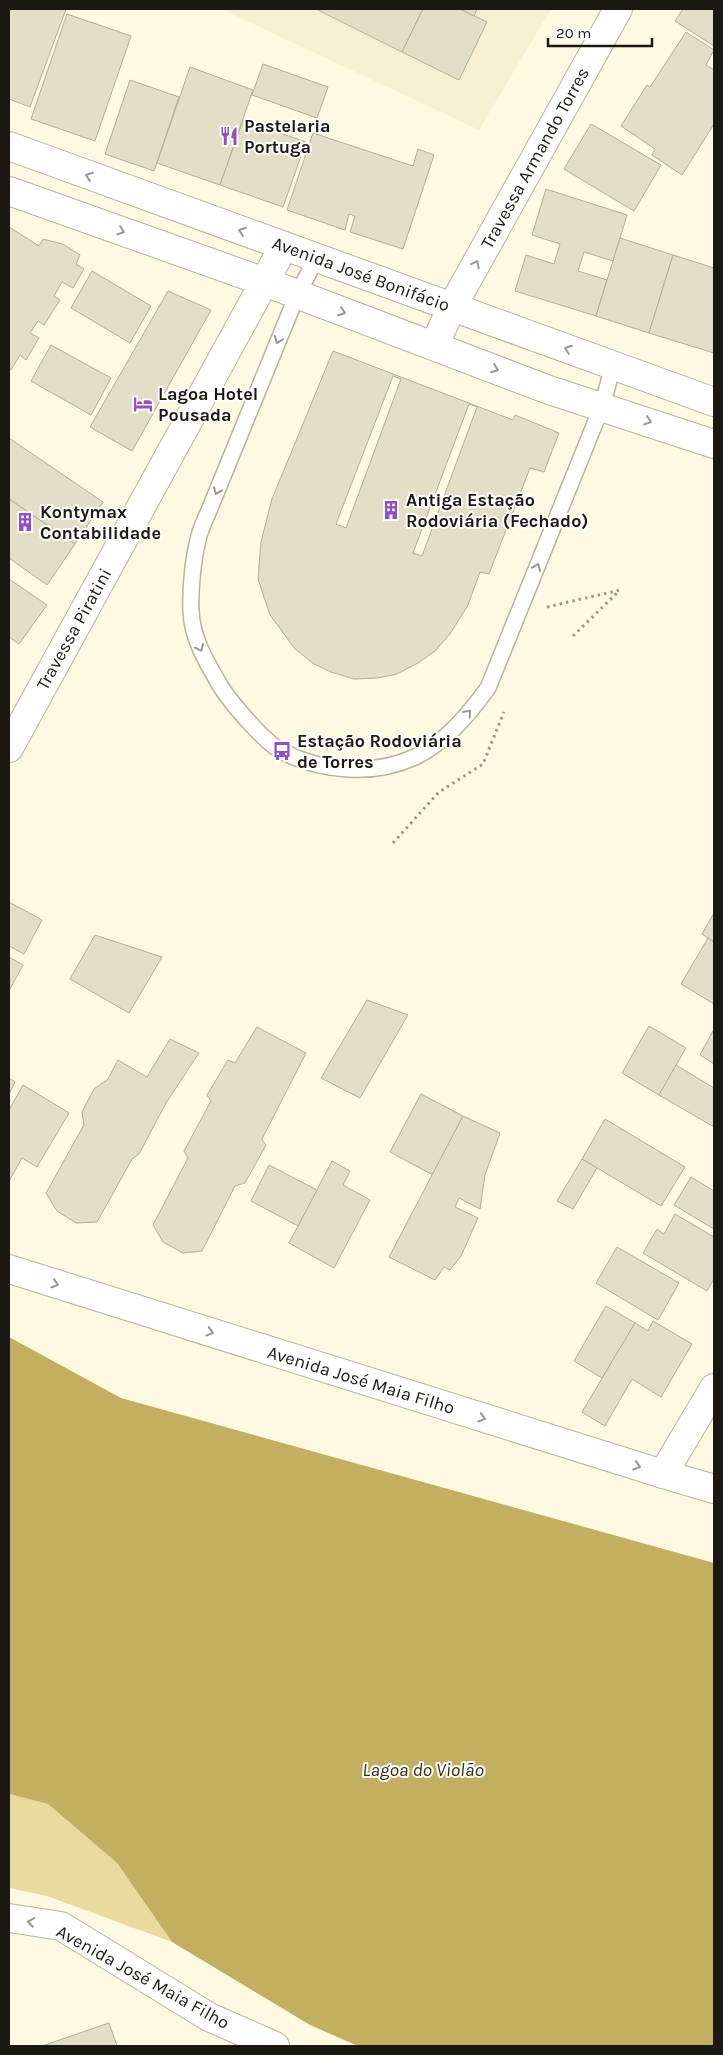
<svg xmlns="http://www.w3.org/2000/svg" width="723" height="2055" font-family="Karla,sans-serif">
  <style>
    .built { fill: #f7f0d0 }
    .green { fill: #e9db9e }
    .water { fill: #c2af62 }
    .building { fill: #e3dec6; stroke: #b1ac95; fill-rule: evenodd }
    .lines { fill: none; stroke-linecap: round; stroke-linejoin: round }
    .service-casing { stroke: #b9b39c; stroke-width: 18 }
    .minor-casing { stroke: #b9b39c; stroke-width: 30 }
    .tertiary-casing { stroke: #b9b39c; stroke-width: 30 }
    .path { stroke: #9d9987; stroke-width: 3; stroke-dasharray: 2.5 4; stroke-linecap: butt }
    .service { stroke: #fff; stroke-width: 15 }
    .minor { stroke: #fff; stroke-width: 28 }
    .tertiary { stroke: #fff; stroke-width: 28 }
    .oneway { stroke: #989793 }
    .labels { text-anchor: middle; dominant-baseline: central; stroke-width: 4; stroke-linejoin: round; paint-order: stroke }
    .poi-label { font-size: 18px; font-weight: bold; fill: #1a1810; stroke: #fff; text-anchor: start }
    .street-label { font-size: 18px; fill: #1a1810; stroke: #fff }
    .water-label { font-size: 19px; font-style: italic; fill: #362e0b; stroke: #fff }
  </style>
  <rect width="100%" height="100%" fill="#fff9e1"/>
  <polygon class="built" points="221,9 551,9 479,130"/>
  <polygon class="green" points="9,1794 48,1804 117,1863 172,1942 47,1896 9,1888"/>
  <polygon class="water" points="9,1337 121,1398 714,1563 714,2046 358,2046 310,2025 172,1942 117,1863 48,1804 9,1794"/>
  <g class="building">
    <polygon points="9,9 66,9 30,107 9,99"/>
    <polygon points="316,9 423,9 402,52"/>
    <polygon points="423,9 460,9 487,22 459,80 402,52"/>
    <polygon points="460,9 477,9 474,16"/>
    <polygon points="683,9 714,9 714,46 675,21"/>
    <polygon points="67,14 131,36 95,141 31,119"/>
    <polygon points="686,32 714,50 706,65 714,70 714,124 682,175 652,155 655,149 621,126 647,85 650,87"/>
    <polygon points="263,64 328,87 317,118 252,95"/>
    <polygon points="190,67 253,90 220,185 157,163"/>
    <polygon points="130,80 179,97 154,171 105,154"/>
    <polygon points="243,120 306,142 283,207 220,185"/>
    <polygon points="591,124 661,165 634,211 564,169"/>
    <polygon points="313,133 413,166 418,149 434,155 403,249 350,232 355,216 349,214 345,230 287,210"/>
    <polygon points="546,189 627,215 613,261 584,252 578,271 607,280 596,316 515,291 526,255 554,264 560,244 532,235"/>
    <polygon points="9,227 39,246 43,239 63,244 80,255 76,264 84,269 73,288 62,282 54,296 60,300 44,325 38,321 30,333 39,338 26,360 20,355 11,370 9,369"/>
    <polygon points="620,238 673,255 649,333 596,316"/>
    <polygon points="673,255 714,268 714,353 649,333"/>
    <polygon points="92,271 151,306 130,343 71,308"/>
    <polygon points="168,291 211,310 132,451 90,427"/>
    <polygon points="51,345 111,378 91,415 31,381"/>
    <path d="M333 351 513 420 515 415 559 433 544 472 530 468 489 574 480 572 468 605 450 634 435 651 418 663 397 674 378 678 354 679 331 672 314 664 295 649 270 615 258 579 261 542 272 499ZM393 376 401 379 346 528 336 524ZM469 404 477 407 422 556 413 553Z"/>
    <polygon points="9,438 103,502 75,544 9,499"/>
    <polygon points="9,499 75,544 47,585 9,558"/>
    <polygon points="9,579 47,605 19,644 9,637"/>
    <polygon points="9,902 42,920 24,954 9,946"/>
    <polygon points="714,913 714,942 702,934"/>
    <polygon points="95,935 162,957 129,1013 70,979"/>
    <polygon points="708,938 714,942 714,1004 681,984"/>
    <polygon points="9,957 23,965 9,991"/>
    <polygon points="367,1000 408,1015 360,1098 321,1078"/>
    <polygon points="649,1026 686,1048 659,1095 622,1073"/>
    <polygon points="257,1027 306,1053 262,1139 266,1145 245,1183 235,1186 202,1251 183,1253 163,1242 153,1225 188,1158 184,1151 211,1101 207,1095 228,1060 235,1063"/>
    <polygon points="713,1031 714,1032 714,1064 700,1055"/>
    <polygon points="170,1039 199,1053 166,1103 139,1154 132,1159 97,1222 76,1223 57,1211 46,1193 84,1125 82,1112 94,1089 108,1079 118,1060 147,1077"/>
    <polygon points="676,1065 714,1088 714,1127 659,1095"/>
    <polygon points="9,1078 15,1082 9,1094"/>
    <polygon points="23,1085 69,1113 37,1167 22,1158 9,1181 9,1110"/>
    <polygon points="421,1094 463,1116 433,1175 390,1152"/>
    <polygon points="463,1116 500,1133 485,1175 480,1209 459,1198 455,1207 478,1218 461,1256 450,1270 444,1267 435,1280 389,1257"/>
    <polygon points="605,1119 685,1167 661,1206 582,1159"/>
    <polygon points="582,1159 597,1168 573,1209 557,1201"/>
    <polygon points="332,1161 350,1171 343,1185 370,1200 334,1268 289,1243"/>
    <polygon points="269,1165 317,1190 298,1226 251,1201"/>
    <polygon points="691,1177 714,1191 714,1229 674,1205"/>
    <polygon points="675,1214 714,1237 714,1279 707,1291 643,1253 657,1229 664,1234"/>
    <polygon points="617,1247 679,1283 658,1320 596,1283"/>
    <polygon points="606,1306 635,1323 602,1378 574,1361"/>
    <polygon points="653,1321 692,1344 661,1397 632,1379 605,1426 582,1412 635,1323 648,1331"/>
    <polygon points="109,2023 117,2046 42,2046"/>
  </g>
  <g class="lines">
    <g class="service-casing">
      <path id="service" d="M316 259 297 295C277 344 257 393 237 442 228 464 219 486 210 508 206 518 200 529 198 540 193 560 190 590 191 611 192 639 207 663 221 687 232 704 265 743 283 752 323 772 374 776 415 757 446 742 468 715 488 688L602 406 613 366"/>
    </g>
    <g class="minor-casing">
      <g id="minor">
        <polyline points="434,346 452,307 618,9"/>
        <polyline points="9,748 284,246"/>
        <polyline points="663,1474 714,1388"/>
      </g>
    </g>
    <g class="tertiary-casing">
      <g id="tertiary">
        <polyline points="9,146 714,402"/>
        <polyline points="9,191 265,282 549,390 714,444"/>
        <polyline points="9,1269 663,1474 714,1489"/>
        <polyline points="9,1918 61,1926 209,2017 275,2046"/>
      </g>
    </g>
    <g class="path">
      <polyline points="547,607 620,590"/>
      <polyline points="573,636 619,591"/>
      <polyline points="393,843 439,792 483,764 504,712"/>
    </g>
    <use href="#service" class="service"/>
    <use href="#minor" class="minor"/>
    <use href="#tertiary" class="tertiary"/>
  </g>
  <defs><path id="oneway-chevron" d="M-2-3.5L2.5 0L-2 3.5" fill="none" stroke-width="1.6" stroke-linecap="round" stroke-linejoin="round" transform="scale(1.25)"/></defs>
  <g class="oneway">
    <use href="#oneway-chevron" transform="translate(89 176) rotate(-160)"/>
    <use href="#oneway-chevron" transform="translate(121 231) rotate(19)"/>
    <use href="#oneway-chevron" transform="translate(242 231) rotate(-160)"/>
    <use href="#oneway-chevron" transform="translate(476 264) rotate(-61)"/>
    <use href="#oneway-chevron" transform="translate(342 312) rotate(20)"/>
    <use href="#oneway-chevron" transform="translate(278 340) rotate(112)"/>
    <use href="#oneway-chevron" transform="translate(568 349) rotate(-160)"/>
    <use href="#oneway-chevron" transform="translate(495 369) rotate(21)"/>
    <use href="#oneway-chevron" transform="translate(648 421) rotate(18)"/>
    <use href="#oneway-chevron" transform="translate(217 491) rotate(112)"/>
    <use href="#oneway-chevron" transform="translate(537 567) rotate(-68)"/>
    <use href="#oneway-chevron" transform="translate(200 648) rotate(64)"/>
    <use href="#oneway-chevron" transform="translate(468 713) rotate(-49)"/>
    <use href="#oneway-chevron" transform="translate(55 1284) rotate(17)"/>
    <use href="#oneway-chevron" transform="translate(210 1332) rotate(17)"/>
    <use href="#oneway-chevron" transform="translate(482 1418) rotate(17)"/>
    <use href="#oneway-chevron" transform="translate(637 1466) rotate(17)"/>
    <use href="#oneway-chevron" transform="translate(31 1922) rotate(-171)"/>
  </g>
  <defs>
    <g id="restaurant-bare" transform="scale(1.5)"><path d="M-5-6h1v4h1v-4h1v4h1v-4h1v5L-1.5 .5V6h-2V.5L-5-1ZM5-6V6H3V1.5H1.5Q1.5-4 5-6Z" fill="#8f50c5" stroke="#fff" stroke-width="2.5" paint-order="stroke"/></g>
    <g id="hotel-bare" transform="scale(1.5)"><path d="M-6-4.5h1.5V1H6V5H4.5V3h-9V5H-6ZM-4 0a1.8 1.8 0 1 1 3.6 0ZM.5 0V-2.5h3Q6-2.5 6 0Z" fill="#8f50c5" stroke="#fff" stroke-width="2.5" paint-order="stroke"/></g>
    <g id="building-bare" transform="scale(1.5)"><path d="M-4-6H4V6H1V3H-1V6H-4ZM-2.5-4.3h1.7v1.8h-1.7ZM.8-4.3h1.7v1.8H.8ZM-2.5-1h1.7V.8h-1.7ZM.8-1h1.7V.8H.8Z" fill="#8f50c5" stroke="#fff" stroke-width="2.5" paint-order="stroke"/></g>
    <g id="bus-bare" transform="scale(1.5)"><path d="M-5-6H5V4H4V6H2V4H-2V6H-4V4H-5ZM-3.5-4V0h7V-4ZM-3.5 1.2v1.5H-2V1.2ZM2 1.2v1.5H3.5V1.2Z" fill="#8f50c5" stroke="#fff" stroke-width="2.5" paint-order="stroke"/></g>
  </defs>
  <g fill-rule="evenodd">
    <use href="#restaurant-bare" x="229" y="136"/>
    <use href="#hotel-bare" x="143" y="404"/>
    <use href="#building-bare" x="391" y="510"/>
    <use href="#building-bare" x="25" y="522"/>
    <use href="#bus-bare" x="282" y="751"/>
  </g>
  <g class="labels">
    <g class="poi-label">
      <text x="244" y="126">Pastelaria<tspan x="244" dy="21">Portuga</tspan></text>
      <text x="158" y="394">Lagoa Hotel<tspan x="158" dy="21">Pousada</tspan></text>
      <text x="406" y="500">Antiga Estação<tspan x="406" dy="21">Rodoviária (Fechado)</tspan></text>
      <text x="40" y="512">Kontymax<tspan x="40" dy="21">Contabilidade</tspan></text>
      <text x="297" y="741">Estação Rodoviária<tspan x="297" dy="21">de Torres</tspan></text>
    </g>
    <g class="street-label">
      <text transform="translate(535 158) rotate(-61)">Travessa Armando Torres</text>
      <text transform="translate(361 274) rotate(20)">Avenida José Bonifácio</text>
      <text transform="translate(74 629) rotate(-61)">Travessa Piratini</text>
      <text transform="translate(361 1380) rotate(17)">Avenida José Maia Filho</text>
      <text transform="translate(143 1977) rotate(29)">Avenida José Maia Filho</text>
    </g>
    <g class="water-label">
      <text x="423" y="1770">Lagoa do Violão</text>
    </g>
  </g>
  <rect width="723" height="2055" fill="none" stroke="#1a1810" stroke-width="20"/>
  <path d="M548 38v8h104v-8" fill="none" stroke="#1a1810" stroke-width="2.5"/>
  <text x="556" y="38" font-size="15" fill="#1a1810" stroke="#ffffff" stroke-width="4" paint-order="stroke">20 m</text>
</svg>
